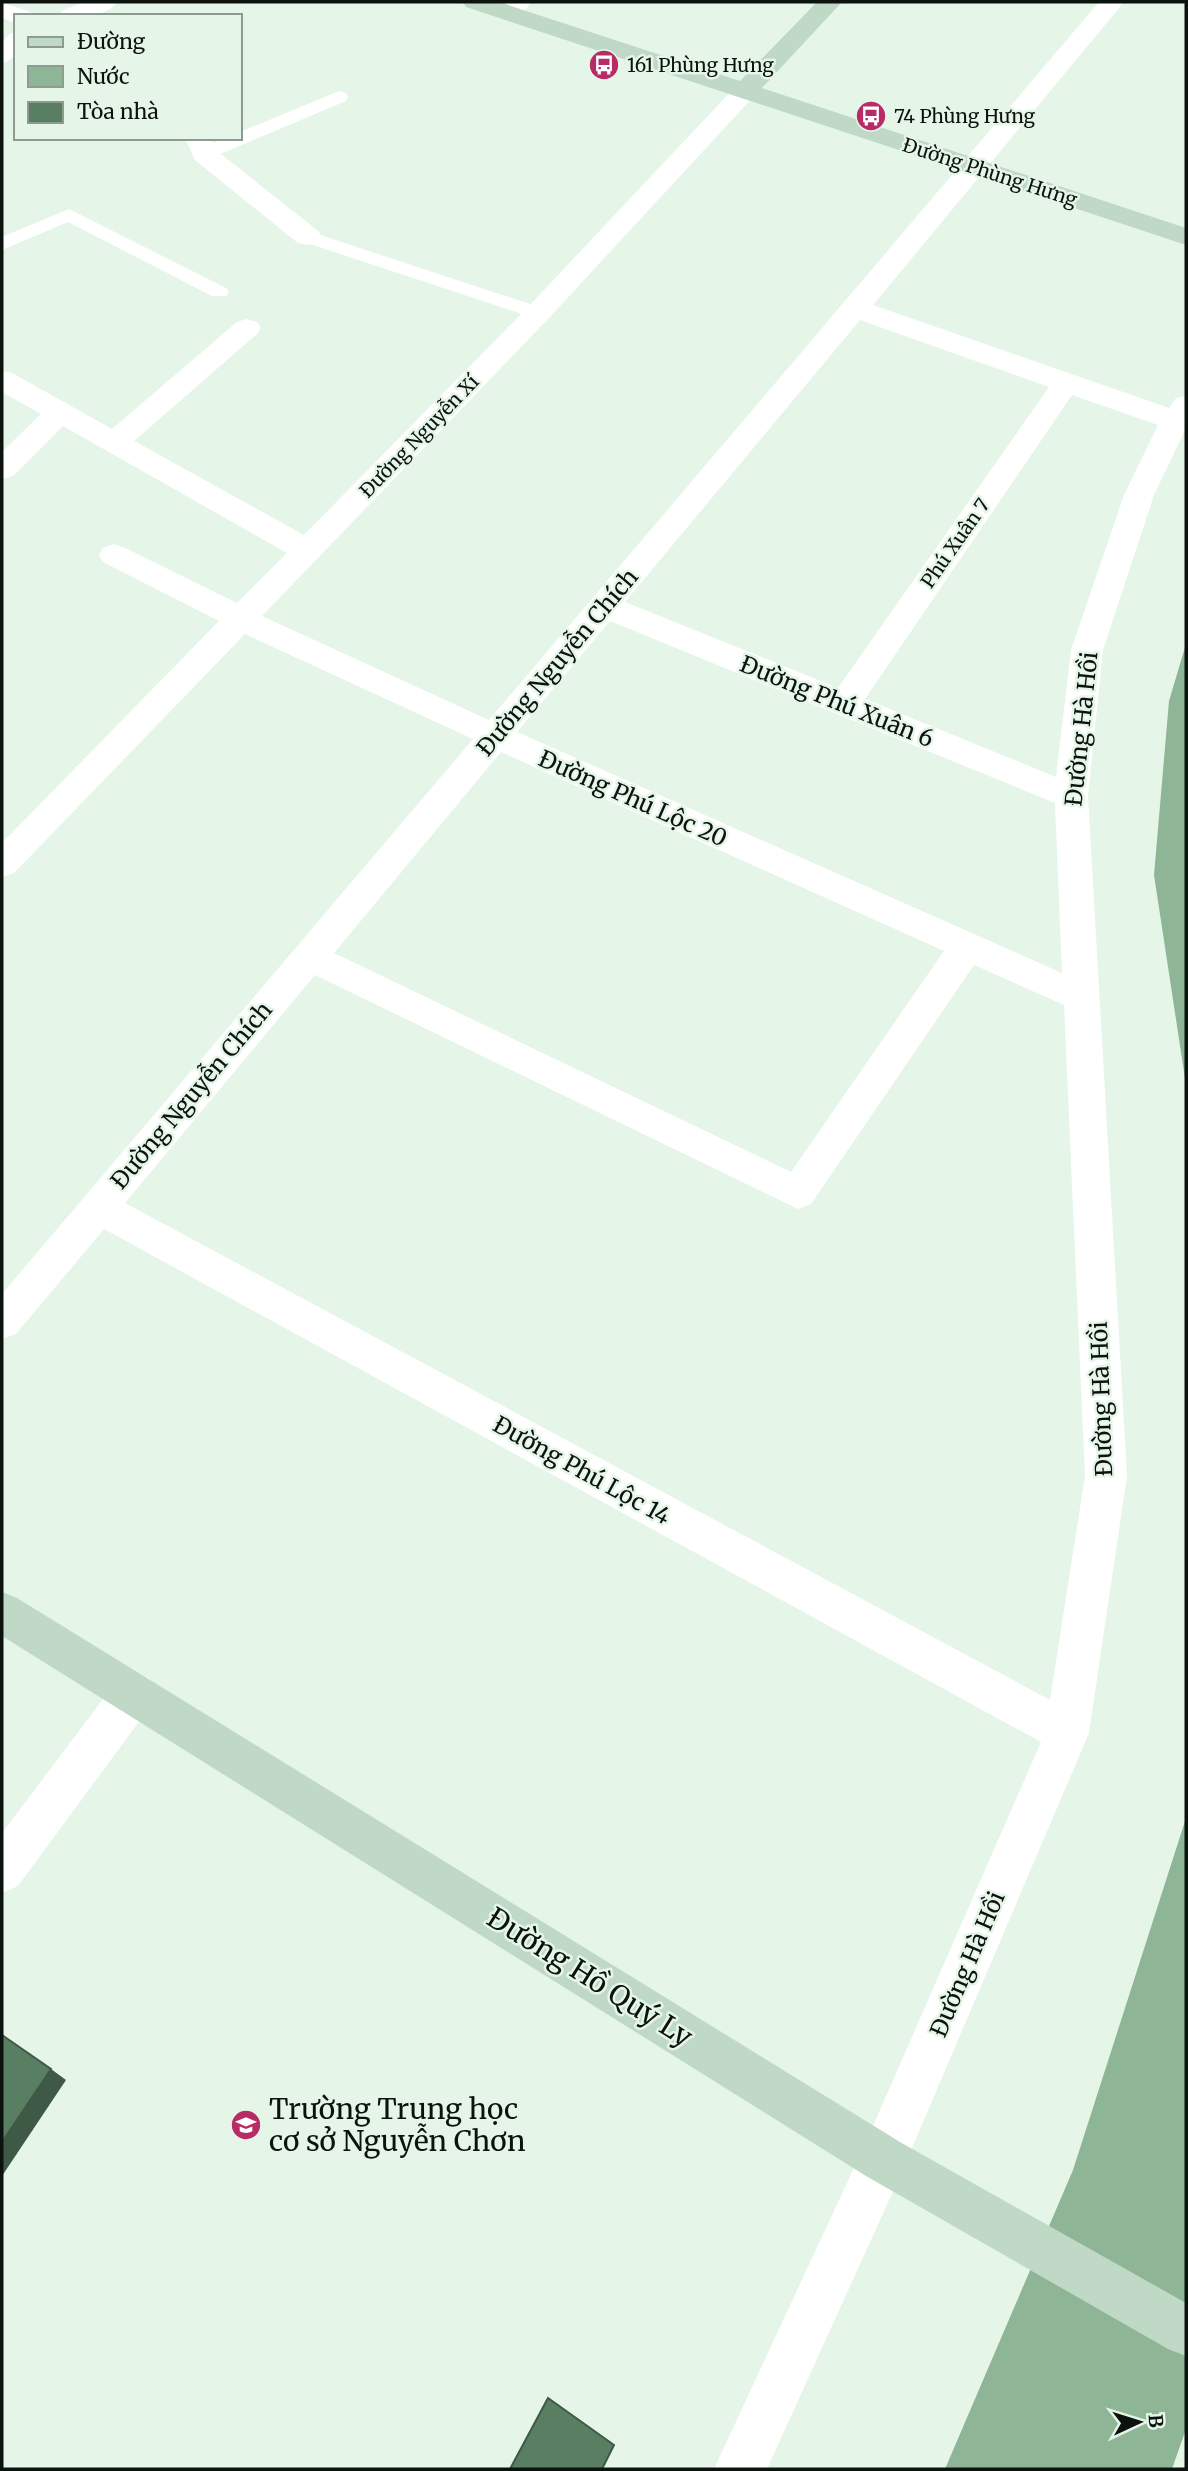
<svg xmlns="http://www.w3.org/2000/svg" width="1188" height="2471" font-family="Merriweather,serif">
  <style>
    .water { fill: #8db596 }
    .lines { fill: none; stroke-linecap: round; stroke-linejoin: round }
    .lane { fill: #fff; fill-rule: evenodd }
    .street { fill: #fff; fill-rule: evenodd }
    .secondary { fill: #c0d9c7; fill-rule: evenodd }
    .shaded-wall { fill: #3e5945 }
    .building { fill: #597f62; stroke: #3e5945; stroke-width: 2 }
    .labels { text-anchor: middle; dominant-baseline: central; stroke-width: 5; stroke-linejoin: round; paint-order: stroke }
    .far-poi-label { font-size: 19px; fill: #0c120d; stroke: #e5f6e8; text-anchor: start }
    .far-street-label { font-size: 19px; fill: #0c120d; stroke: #e5f6e8 }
    .street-label { font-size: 23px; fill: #0c120d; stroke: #e5f6e8 }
    .near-street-label { font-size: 28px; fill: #0c120d; stroke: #e5f6e8 }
    .near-poi-label { font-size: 28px; fill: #0c120d; stroke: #e5f6e8; text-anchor: start }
  </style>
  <rect width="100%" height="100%" fill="#e5f6e8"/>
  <g class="water">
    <polygon points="1186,644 1186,1085 1154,875 1169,701"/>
    <polygon points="1186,1818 1186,2429 1172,2469 945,2469 1073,2170"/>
  </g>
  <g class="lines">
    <g class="lane">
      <polygon points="339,91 346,93 348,97 346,101 211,158 197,158 194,154 197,150 225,138 240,138 240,132"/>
      <polygon points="69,209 226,288 229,292 226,296 212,296 68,222 2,250 2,237"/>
      <polygon points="308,231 545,309 548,313 545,317 531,317 301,241 298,237 301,233"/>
    </g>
    <g class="street">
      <path d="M84 2H117C105 19 77 16 59 16L62 11Z"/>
      <path d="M505 2H531C523 14 514 21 499 17L496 12Z"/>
      <path d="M1099 2H1124L873 305 1169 408 1176 398 1186 396V428L1154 495 1103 650 1088 796 1127 1476 1089 1733 900 2176 767 2469H714L866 2142 1041 1742 104 1229 16 1334 2 1339V1294L473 739 245 634 14 873 2 877V843L219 621 103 562 99 555 103 548 114 544 125 548 237 603 287 553 63 426 13 476 2 479V452L41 414 2 392V371L12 373 112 429 237 322 247 319 257 322 261 328 257 334 134 441 304 535 528 307 737 85 746 82 755 85 759 90 755 95 548 319 262 616 489 720ZM860 320 1049 387 838 688 625 602ZM1072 395 1158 425 1124 495 1071 650 1056 777 865 699ZM610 621 1055 803 1062 973 517 732ZM501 752 944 951 791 1172 334 953ZM974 965 1064 1005 1085 1476 1050 1700 125 1203 315 975 798 1209 811 1204Z"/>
      <polygon points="2,3 28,11 31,16 16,16 16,23 2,18"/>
      <path d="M16 32C16 47 19 59 2 63 2 48 0 36 16 32Z"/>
      <polygon points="185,138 211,138 216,150 318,231 322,237 318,243 308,245 298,243 195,160"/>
      <polygon points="134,1672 149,1678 156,1693 149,1708 18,1886 2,1893 2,1833 119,1678"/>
    </g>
    <g class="secondary">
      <polygon points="463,2 499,2 740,81 817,2 842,2 762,88 1186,228 1186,245 466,7"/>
      <polygon points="2,1592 17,1598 900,2142 1186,2303 1186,2356 1168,2349 866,2176 2,1636"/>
    </g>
  </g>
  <polygon class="shaded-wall" points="51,2069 66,2080 2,2176 2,2142"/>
  <g class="building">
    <polygon points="2,2035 51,2069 2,2142"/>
    <polygon points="548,2398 614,2445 602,2469 510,2469"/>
  </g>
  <defs>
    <g id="bus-disc" transform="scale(1.575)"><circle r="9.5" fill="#b72c65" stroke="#e5f6e8"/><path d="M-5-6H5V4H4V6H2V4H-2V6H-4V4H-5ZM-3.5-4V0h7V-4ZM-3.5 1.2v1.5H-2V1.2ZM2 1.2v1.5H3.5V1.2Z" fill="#fff"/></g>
    <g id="school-disc" transform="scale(1.575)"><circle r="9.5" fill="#b72c65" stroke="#e5f6e8"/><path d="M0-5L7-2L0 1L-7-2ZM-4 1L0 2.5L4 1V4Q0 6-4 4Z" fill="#fff"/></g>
  </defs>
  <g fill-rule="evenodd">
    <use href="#bus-disc" x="604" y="65"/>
    <use href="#bus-disc" x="871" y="116"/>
    <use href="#school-disc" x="246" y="2125"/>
  </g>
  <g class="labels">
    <g class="far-poi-label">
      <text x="627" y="65">161 Phùng Hưng</text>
      <text x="894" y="116">74 Phùng Hưng</text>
    </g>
    <g class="far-street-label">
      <text transform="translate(990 172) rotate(18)">Đường Phùng Hưng</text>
      <text transform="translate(419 436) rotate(-46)">Đường Nguyễn Xí</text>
      <text transform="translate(955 543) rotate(-55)">Phú Xuân 7</text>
    </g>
    <g class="street-label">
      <text transform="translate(557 662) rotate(-50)">Đường Nguyễn Chích</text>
      <text transform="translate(837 701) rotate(22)">Đường Phú Xuân 6</text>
      <text transform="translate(1081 729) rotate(-84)">Đường Hà Hồi</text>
      <text transform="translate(633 798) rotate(24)">Đường Phú Lộc 20</text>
      <text transform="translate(191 1095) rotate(-50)">Đường Nguyễn Chích</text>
      <text transform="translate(1101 1399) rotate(-92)">Đường Hà Hồi</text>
      <text transform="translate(582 1470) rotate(29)">Đường Phú Lộc 14</text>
      <text transform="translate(967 1964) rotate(-67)">Đường Hà Hồi</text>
    </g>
    <g class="near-street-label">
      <text transform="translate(590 1977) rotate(32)">Đường Hồ Quý Ly</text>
    </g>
    <g class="near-poi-label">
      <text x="269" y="2109">Trường Trung học<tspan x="269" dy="32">cơ sở Nguyễn Chơn</tspan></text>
    </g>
  </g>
  <rect width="1188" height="2471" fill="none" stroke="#0c120d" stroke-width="7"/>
  <rect x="14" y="14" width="228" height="126" fill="#e5f6e8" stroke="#8e9b90" stroke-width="2"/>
  <rect x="28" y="37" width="35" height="10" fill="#c0d9c7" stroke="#8e9b90" stroke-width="2"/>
  <text x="77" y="49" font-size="21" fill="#0c120d">Đường</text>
  <rect x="28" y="66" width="35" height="21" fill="#8db596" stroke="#8e9b90" stroke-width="2"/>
  <text x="77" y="84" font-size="21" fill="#0c120d">Nước</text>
  <rect x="28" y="102" width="35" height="21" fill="#597f62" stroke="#8e9b90" stroke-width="2"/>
  <text x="77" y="119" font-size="21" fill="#0c120d">Tòa nhà</text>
  <g transform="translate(1139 2422) rotate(86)" stroke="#e5f6e8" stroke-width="5" paint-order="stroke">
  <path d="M0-5L12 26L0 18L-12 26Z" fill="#0c120d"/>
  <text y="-10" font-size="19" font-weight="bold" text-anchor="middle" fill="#0c120d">B</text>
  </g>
</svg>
